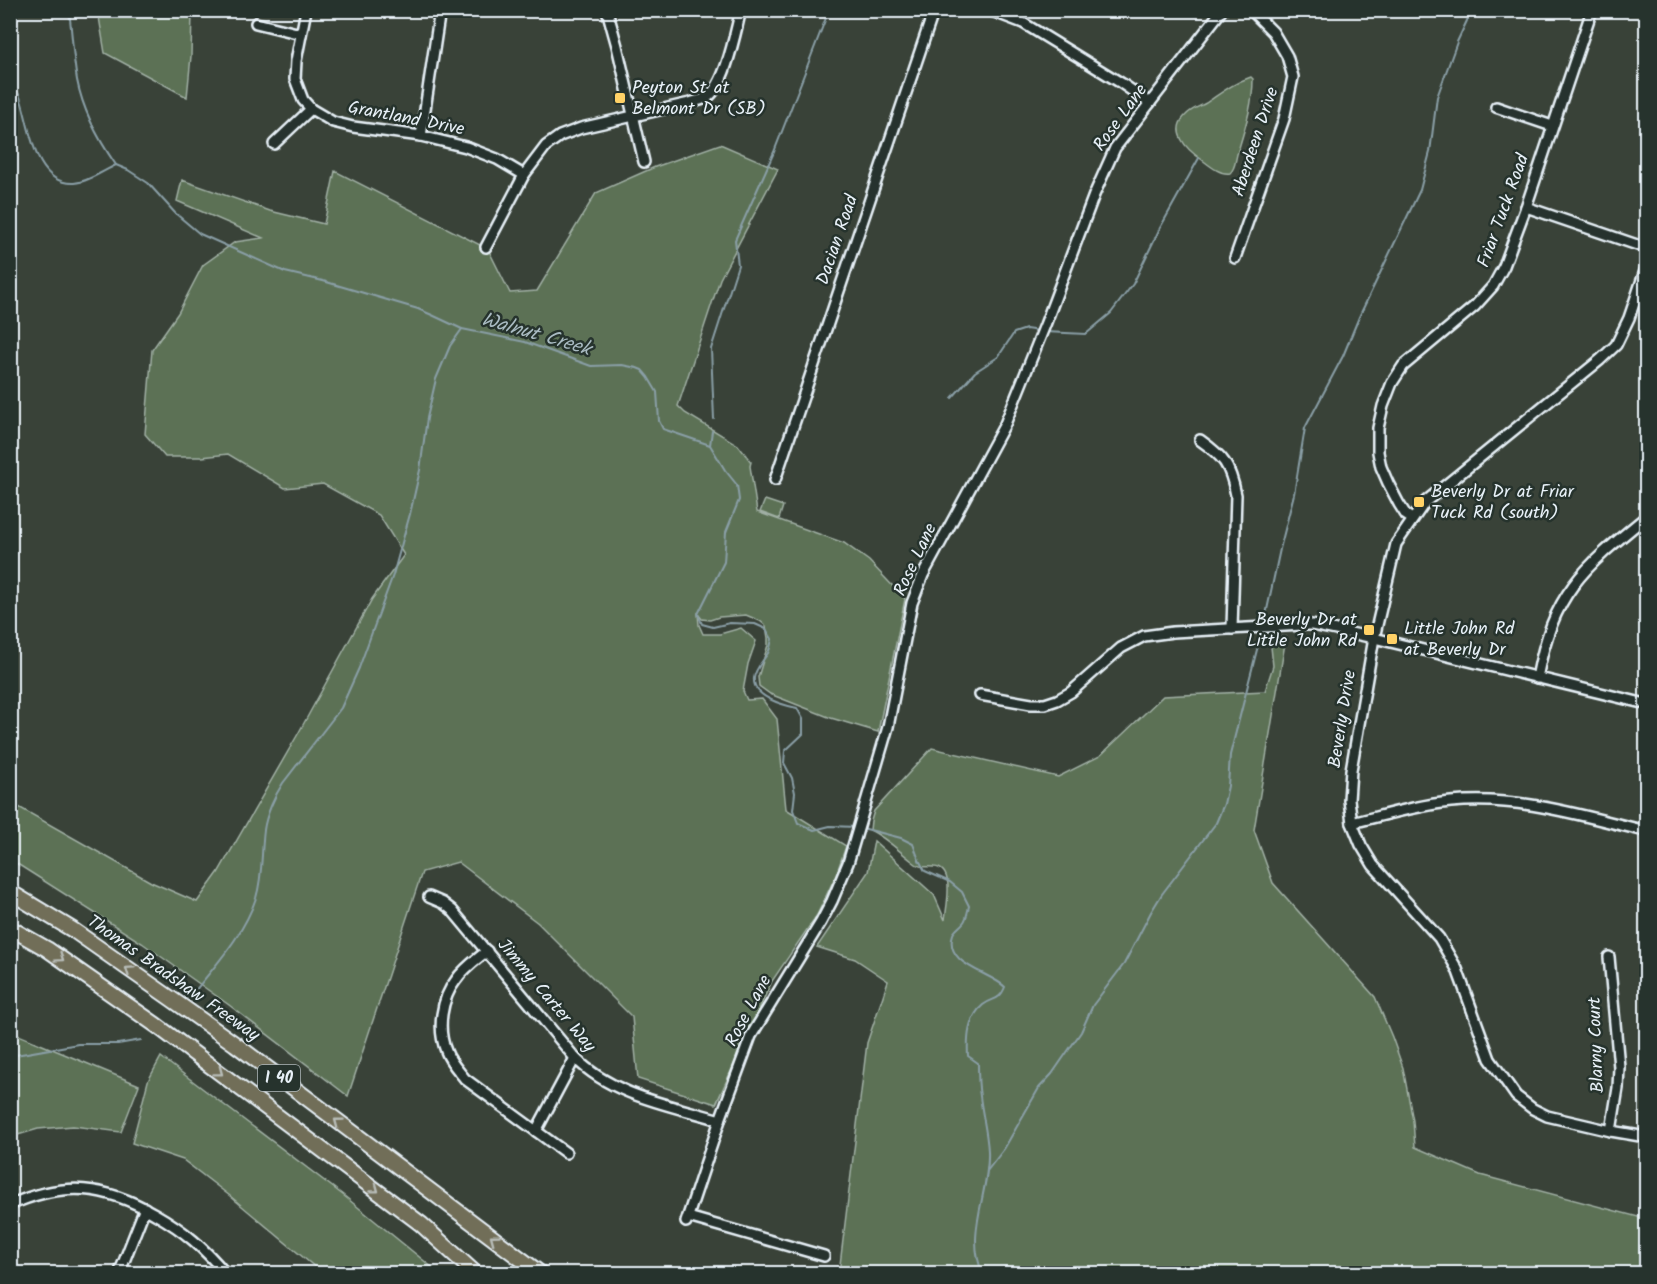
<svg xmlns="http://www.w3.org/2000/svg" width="1657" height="1284" font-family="Kalam,sans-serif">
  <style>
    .green { fill: #5b7155; stroke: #a2b1a6; stroke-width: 1.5 }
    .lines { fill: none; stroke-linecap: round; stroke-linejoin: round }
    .stream { stroke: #8a9fa7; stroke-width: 2 }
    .minor-casing { stroke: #e8f1f8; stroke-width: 14 }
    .highway-casing { stroke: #e8f1f8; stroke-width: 18 }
    .minor { stroke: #26332d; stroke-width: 9 }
    .highway { stroke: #716e59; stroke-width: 14 }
    .oneway { stroke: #b8bdb8 }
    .poi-dot { fill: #ffd166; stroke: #26332d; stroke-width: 2 }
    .labels { text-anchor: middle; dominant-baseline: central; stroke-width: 5; stroke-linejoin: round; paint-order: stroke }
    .shield { fill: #26332d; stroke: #aeb8bb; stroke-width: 1.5 }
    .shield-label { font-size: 16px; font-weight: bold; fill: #e8f1f8 }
    .poi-label { font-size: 18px; fill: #e8f1f8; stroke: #26332d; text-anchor: start }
    .street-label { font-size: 18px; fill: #e8f1f8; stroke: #26332d }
    .water-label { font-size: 20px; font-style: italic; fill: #a9bbc2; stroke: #26332d }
  </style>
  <rect width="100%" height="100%" fill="#394238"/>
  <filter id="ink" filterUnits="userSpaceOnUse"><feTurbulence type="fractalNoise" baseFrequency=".0167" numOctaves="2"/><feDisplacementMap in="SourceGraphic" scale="12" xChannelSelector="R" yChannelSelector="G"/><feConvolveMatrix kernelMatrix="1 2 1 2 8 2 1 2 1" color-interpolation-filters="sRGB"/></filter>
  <g filter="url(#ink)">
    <g class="green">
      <polygon points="98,11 192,11 191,56 187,97 105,53"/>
      <path d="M1251 77 1253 79C1253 104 1245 128 1238 151 1235 159 1236 168 1230 173 1220 175 1209 165 1201 159 1186 149 1169 131 1186 115 1191 109 1199 107 1206 103 1221 93 1233 83 1251 77Z"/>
      <polygon points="720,144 778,169 720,279 678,406 685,413 738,445 751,462 750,466 757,512 844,543 869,561 905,599 878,732 831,718 770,694 759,686 758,677 768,645 768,638 766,626 760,621 746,615 719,617 710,620 702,619 698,614 699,625 703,634 720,634 741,628 756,641 748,664 743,691 747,700 762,699 777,719 786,809 846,846 836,875 817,915 772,981 716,1104 638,1079 632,1017 538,923 458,862 422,872 348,1096 229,1005 142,943 11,860 10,802 151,882 197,902 218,873 298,734 372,599 404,555 379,515 323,484 285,488 228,454 202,457 165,457 145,434 152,350 178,313 203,265 235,242 263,238 177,201 182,180 270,211 324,224 335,171 488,249 510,293 537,291 596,193 655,167"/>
      <polygon points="765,500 783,506 779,519 760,512"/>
      <path d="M1270 637H1286L1254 830 1273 883 1375 997 1392 1037 1403 1068 1413 1121 1415 1147 1480 1175 1646 1219V1273H839L867 1043 888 981 855 959 817 947 868 872 874 841 934 895 945 920C946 907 956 868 934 867 924 866 921 869 912 861 899 851 886 838 870 830L871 821 874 811 932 748 1058 777 1100 756 1163 696 1265 691 1273 666Z"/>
      <polygon points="11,1032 139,1085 121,1132 73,1126 38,1129 11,1137"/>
      <polygon points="161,1057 343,1195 439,1273 322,1273 230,1196 183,1160 132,1143 148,1081"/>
    </g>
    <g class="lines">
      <g class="stream">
        <path d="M69 10C72 34 73 57 77 80 83 111 98 139 116 165"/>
        <path d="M10 79C14 86 19 93 21 100 30 127 34 185 74 183 88 182 103 171 116 165"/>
        <path d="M116 165 128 170 148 183 175 213 200 234 285 272 323 281 418 309 432 315 462 329 525 342 591 366 622 365 637 368 642 370 648 377 657 392 659 421 663 429 710 445 725 470 737 485 739 500 726 532 724 562 698 614 702 624 713 627 730 623 755 624 766 629 772 639C771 644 770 649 768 653 763 661 755 669 754 678 752 697 783 705 797 708L803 719V734L785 751 784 763 792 778 795 793 793 810 798 823 814 830 830 826 856 827"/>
        <polyline points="1045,332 1086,334 1111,313 1133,284 1160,228 1199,158"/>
        <polyline points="952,398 975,372 998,357 1014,333 1026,329 1039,331"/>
        <polyline points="714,419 711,349 738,265 735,240 774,152 829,10"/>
        <polyline points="710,445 712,431"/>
        <polyline points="1264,624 1280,549 1294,494 1305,428 1343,356 1359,317 1420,190 1430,152 1437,97 1457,42 1472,10"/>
        <path d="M862 828 901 838 913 844 919 860 925 871 950 882 962 892 969 906C968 910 967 916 965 920 963 925 955 929 953 934 943 965 990 972 1005 987 999 1002 993 997 983 1005 968 1018 967 1038 968 1056L978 1063C978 1074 978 1085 980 1096 982 1114 987 1132 988 1151 990 1193 964 1233 983 1274"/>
        <path d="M195 991C218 962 244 934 256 898 263 875 261 853 264 830 266 815 275 795 283 783L341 708 359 668 393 575 410 514 420 470 427 418 436 379 450 346 462 329"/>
        <polyline points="10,1056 78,1044 118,1044 141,1040"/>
        <polyline points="987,1171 1004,1149 1039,1088 1052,1074 1081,1032 1093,1005 1124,964 1151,912 1162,894 1216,823 1224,804 1228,786 1230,755 1262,630"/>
      </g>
      <g class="minor-casing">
        <g id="minor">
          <polyline points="306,10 296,61 295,79 303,100 311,109 333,122 353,127 421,136 466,147 497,159 524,175"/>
          <polyline points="607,10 617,46 644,162"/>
          <polyline points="989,10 1023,23 1121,83 1150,103"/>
          <polyline points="256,23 301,34"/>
          <polyline points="1496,107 1552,126"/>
          <polyline points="421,136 440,10"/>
          <polyline points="274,144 311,109"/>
          <polyline points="1526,207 1646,248"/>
          <path d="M486 247 524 175 546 146 560 136 581 128 690 103C696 101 703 100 708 97 726 83 735 33 741 10"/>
          <polyline points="1235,258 1284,119 1293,77 1287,56 1273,32 1251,10"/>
          <polyline points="1646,268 1629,318 1616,345 1600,360 1425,502 1396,544 1374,638 1351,770 1349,800 1352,823 1361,845 1373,865 1439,938 1457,969 1490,1059 1516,1096 1533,1109 1547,1116 1611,1131 1646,1137"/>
          <path d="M1200 440C1224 457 1230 465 1236 495L1232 629"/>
          <polyline points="775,480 934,10"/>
          <polyline points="1412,519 1406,515 1399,504 1388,483 1381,467 1378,452 1378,428 1383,406 1392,383 1403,366 1475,306 1493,286 1504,266 1526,207 1592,10"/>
          <path d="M1537 678C1553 593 1582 569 1646 517"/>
          <polyline points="980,695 1031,704 1045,704 1057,700 1071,692 1121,648 1144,636 1173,632 1303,625 1312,625 1374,638 1646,704"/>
          <path d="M1352 823C1385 815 1418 805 1451 802 1518 795 1582 816 1646 831"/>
          <path d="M429 897 443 903 452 910 575 1058C613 1096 670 1105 720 1120"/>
          <path d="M487 951C476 960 464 968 456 980 441 999 437 1029 446 1051 450 1062 458 1070 465 1079L566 1153"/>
          <polyline points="1609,957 1619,1067 1618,1088 1611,1131"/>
          <polyline points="536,1131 575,1058"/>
          <path d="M10 1205C64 1181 105 1185 155 1214 185 1231 204 1248 226 1274"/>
          <polyline points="688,1217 824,1256"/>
          <polyline points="686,1222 720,1120 751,1036 821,922 832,901 848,863 888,727 912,603 923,575 1005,424 1045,325 1094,195 1115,148 1222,10"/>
          <polyline points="119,1274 145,1208"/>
        </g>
      </g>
      <g class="highway-casing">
        <g id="highway">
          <polyline points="10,892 73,930 173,1000 235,1044 541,1274"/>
          <polyline points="10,928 47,949 156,1025 421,1224 476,1274"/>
        </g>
      </g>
      <use href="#minor" class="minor"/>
      <use href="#highway" class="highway"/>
    </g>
    <defs><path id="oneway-chevron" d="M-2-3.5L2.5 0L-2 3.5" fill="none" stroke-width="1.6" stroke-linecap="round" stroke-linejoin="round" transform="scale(1.5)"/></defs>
    <g class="oneway">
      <use href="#oneway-chevron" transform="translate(60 958) rotate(35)"/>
      <use href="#oneway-chevron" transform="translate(129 970) rotate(-145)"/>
      <use href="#oneway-chevron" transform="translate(219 1072) rotate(37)"/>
      <use href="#oneway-chevron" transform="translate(338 1122) rotate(-143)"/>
      <use href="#oneway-chevron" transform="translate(375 1189) rotate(37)"/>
      <use href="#oneway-chevron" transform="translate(494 1238) rotate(-143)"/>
    </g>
  </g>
  <g class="poi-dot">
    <rect x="614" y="92" width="12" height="12" rx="3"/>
    <rect x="1413" y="496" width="12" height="12" rx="3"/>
    <rect x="1363" y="624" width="12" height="12" rx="3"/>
    <rect x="1386" y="633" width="12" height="12" rx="3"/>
  </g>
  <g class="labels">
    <rect class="shield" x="258" y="1065" width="42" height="26" rx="4.5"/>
    <g class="shield-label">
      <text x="279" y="1078">I 40</text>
    </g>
    <g class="poi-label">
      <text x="632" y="88">Peyton St at<tspan x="632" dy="21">Belmont Dr (SB)</tspan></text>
      <text x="1431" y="492">Beverly Dr at Friar<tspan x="1431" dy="21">Tuck Rd (south)</tspan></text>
      <text x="1357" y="620" text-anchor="end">Beverly Dr at<tspan x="1357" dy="21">Little John Rd</tspan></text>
      <text x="1404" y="629">Little John Rd<tspan x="1404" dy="21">at Beverly Dr</tspan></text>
    </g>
    <g class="street-label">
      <text transform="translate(1121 118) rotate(-54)">Rose Lane</text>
      <text transform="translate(406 119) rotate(11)">Grantland Drive</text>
      <text transform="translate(1256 142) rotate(-72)">Aberdeen Drive</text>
      <text transform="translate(1504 211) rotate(-70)">Friar Tuck Road</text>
      <text transform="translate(838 240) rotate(-71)">Dacian Road</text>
      <text transform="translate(916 560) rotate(-65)">Rose Lane</text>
      <text transform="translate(1343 719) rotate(-81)">Beverly Drive</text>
      <text transform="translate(173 979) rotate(35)">Thomas Bradshaw Freeway</text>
      <text transform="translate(546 996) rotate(50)">Jimmy Carter Way</text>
      <text transform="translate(749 1011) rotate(-62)">Rose Lane</text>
      <text transform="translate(1597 1045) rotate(-92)">Blarny Court</text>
    </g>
    <g class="water-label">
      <text transform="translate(536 335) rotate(16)">Walnut Creek</text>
    </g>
  </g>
  <rect width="1657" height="1284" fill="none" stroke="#26332d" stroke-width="36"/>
  <rect x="18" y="18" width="1621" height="1248" fill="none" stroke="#e8f1f8" stroke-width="2" filter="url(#ink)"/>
</svg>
